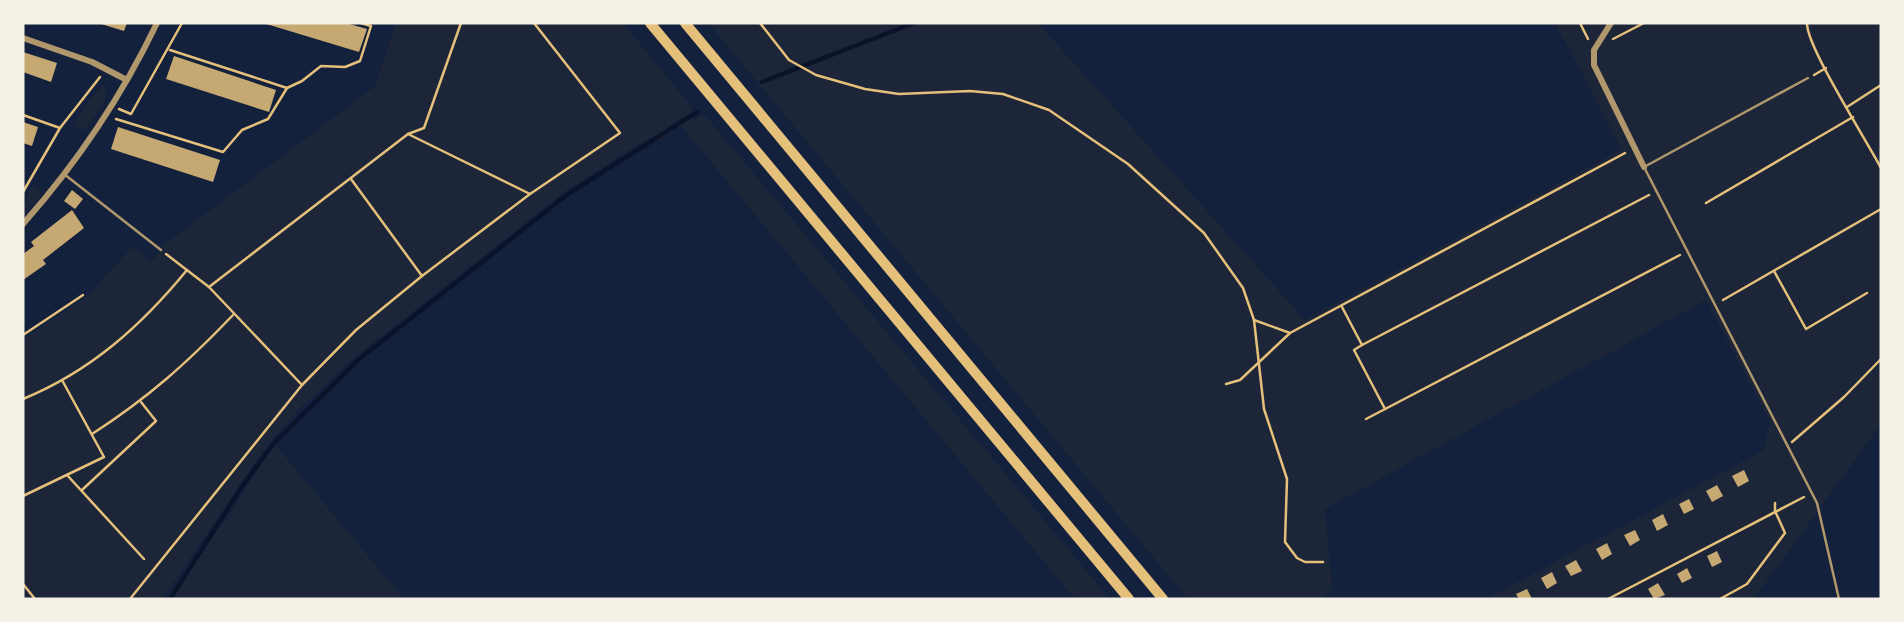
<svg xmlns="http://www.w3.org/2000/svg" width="1904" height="622" font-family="'IBM Plex Sans',sans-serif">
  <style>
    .green { fill: #1d2539 }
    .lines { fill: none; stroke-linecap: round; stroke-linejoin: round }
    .stream { stroke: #0b132b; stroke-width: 4.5 }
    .building { fill: #c6a872 }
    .path { stroke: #e5c07b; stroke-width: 2.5 }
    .service { stroke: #b1986c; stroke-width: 2.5 }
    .minor { stroke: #b1986c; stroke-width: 6 }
    .motorway { stroke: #e5c07b; stroke-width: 10 }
  </style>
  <rect width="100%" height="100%" fill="#14213d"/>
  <g class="green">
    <polygon points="396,23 623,23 687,101 695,117 692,120 704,114 1110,599 1075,599 681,126 660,140 640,143 563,193 354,358 300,408 270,442 162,599 23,599 23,339 87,296 132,247 152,261 165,244 375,86"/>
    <polygon points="708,23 1038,23 1305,320 1622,149 1555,23 1881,23 1881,424 1754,599 1486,599 1764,450 1770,422 1706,300 1325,509 1332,587 1324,599 1188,599"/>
    <polygon points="104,85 107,90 104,102 84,131 74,124 94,94"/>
    <polygon points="32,186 42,193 23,217 23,208"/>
    <polygon points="274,443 404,599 167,599 233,509"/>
  </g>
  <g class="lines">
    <g class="stream">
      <polyline points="762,82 914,23"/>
      <polyline points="170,599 243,485 274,443 358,360 568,194 697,112"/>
    </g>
  </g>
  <g class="building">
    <polygon points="98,23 127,23 124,31"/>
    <polygon points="263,23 346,23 367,29 359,52"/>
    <polygon points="23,52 57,63 51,82 23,72"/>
    <polygon points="174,56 276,90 269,112 166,79"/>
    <polygon points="23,122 38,127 32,146 23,143"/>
    <polygon points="118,127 220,160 213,182 111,149"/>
    <polygon points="72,190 83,199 75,209 64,201"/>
    <polygon points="72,210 84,228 43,260 46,264 23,280 23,254 34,246 31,242"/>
    <polygon points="1744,470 1749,481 1738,487 1732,476"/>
    <polygon points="1717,485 1723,496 1712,502 1706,491"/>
    <polygon points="1689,499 1694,509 1684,514 1679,504"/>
    <polygon points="1663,514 1668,525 1657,531 1652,520"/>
    <polygon points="1635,530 1640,540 1630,546 1624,535"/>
    <polygon points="1607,543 1612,554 1602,560 1596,549"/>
    <polygon points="1717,551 1722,562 1712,567 1707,556"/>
    <polygon points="1576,560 1582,571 1571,576 1565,566"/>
    <polygon points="1687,568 1692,578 1682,583 1677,574"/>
    <polygon points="1552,572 1557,583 1547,589 1541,578"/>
    <polygon points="1658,583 1665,595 1654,599 1648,589"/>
    <polygon points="1527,589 1532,599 1519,599 1516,594"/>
  </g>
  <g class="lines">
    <g class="path">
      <polyline points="760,23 789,60 816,75 865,89 899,94 970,91 1003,94 1049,110 1128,164 1204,233 1243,288 1254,320 1264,409 1287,479 1285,542 1297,558 1305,562 1323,562"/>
      <polyline points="1580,23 1588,39"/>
      <path d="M1807 23C1806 46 1867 141 1881 168"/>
      <polyline points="1613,39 1644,23"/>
      <polyline points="170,50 287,88"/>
      <polyline points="1814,75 1826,68"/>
      <polyline points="1847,107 1881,85"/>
      <polyline points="119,109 131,114 182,23"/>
      <polyline points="23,115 60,128"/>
      <polyline points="116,119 223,152 242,130 268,119 287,88 302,81 321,66 345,67 360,61 371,26 361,23"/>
      <polyline points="351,179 422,276 530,194 408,134"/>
      <polyline points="23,192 60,128 100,77"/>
      <polyline points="530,194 620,133 534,23"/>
      <polyline points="1706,203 1853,117"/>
      <polyline points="166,254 209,287 302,385"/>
      <polyline points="1774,271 1806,329 1867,293"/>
      <polyline points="209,287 408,134 424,128 461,23"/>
      <polyline points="1723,300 1881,209"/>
      <polyline points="1342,307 1362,345 1649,195"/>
      <polyline points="1254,320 1290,333"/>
      <polyline points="23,335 83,295"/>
      <polyline points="1362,345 1354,350 1385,409"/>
      <polyline points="1226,384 1240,380 1290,333 1625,153"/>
      <path d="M23 399C91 371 141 326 187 270"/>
      <polyline points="1366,419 1680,255"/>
      <path d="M92 434C148 398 187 363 233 315"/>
      <polyline points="1792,442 1844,397 1881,359"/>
      <polyline points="67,475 144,559"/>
      <polyline points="82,490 156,421 141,402"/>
      <polyline points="23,496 104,457 62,380"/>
      <polyline points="23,584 35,599"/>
      <polyline points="130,599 302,385 356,330 422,276"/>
      <polyline points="1608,599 1804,497"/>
      <polyline points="1720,599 1747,584 1785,533 1775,511 1775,503"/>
    </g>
    <g class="service">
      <polyline points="1808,78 1644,167 1817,503 1839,599"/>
      <polyline points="64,174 161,250"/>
    </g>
    <g class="minor">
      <polyline points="1611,23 1594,50 1594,65 1644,167"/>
      <polyline points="23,38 92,62 127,80"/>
      <path d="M23 224C77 163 122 96 157 23"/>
    </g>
    <g class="motorway">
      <polyline points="650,23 1129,599"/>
      <polyline points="685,23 1163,599"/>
    </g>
  </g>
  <rect width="1904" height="622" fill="none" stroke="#f6f1e7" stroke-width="49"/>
</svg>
